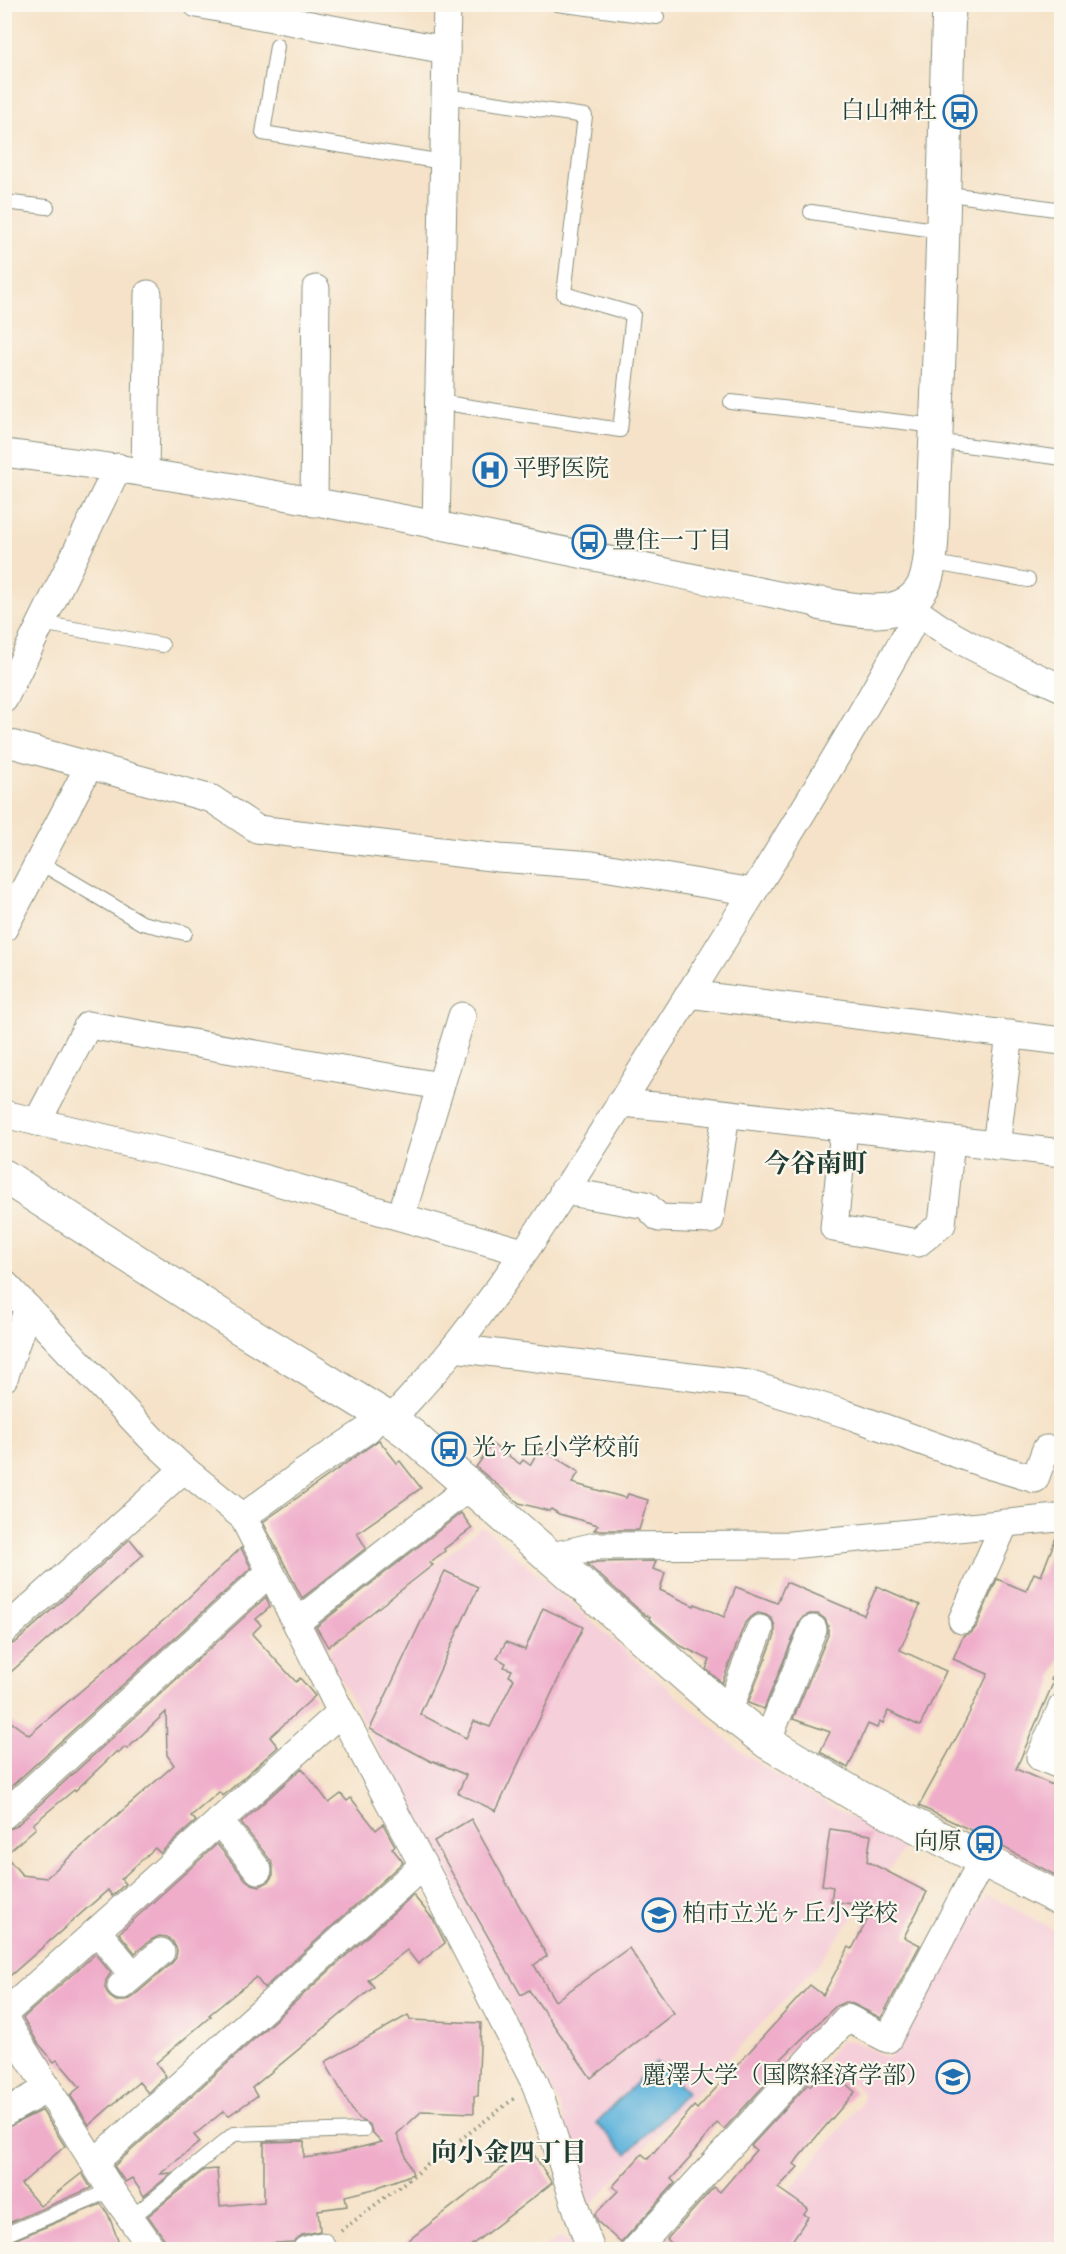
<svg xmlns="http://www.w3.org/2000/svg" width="1066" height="2254" font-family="Vollkorn,'Noto Serif JP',serif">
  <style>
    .built { fill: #f5cfda }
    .water { fill: #61b4dc; stroke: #407888; stroke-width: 1.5 }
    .building { fill: #efadca; fill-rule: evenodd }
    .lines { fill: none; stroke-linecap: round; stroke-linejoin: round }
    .service-casing { stroke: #8a907e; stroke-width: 16 }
    .minor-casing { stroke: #8a907e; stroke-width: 29 }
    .tertiary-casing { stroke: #8a907e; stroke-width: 35 }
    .path { stroke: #8a907e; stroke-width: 4; stroke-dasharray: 1.5 4.5; stroke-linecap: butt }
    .service { stroke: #fff; stroke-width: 14 }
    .minor { stroke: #fff; stroke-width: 27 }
    .tertiary { stroke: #fff; stroke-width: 33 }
    .labels { text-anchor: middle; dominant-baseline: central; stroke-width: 4.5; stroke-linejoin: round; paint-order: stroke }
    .poi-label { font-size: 24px; fill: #1f3d34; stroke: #fbf7ec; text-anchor: start }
    .neighbourhood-label { font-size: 26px; font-weight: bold; fill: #1f3d34; stroke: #fbf7ec }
  </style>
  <rect width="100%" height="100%" fill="#fbf7ec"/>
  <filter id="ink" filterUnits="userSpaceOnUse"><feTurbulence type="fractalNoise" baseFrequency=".0167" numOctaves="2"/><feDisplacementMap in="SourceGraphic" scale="12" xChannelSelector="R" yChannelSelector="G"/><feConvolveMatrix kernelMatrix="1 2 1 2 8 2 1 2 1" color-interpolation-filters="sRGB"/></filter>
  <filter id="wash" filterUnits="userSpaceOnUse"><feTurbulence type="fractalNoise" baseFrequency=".008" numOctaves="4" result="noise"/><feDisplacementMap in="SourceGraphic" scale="24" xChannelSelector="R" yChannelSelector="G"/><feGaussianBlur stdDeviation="1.35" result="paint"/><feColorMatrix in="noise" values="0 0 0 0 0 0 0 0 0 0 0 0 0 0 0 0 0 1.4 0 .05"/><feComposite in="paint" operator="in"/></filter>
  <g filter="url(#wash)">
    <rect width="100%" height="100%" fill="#f5e2c8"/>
    <g class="built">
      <polygon points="482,1526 739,1750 785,1780 906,1847 817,1965 587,2209 560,2106 439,1866 327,1653"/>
      <polygon points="988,1895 1061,1933 1061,2249 741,2250 863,2101 863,2093 825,2061 840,2041 854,2041 889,2058 945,1945"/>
      <polygon points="559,2238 572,2241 576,2249 541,2249"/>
    </g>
    <polygon class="water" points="656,2062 687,2092 627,2154 596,2123"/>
    <g id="blocks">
      <g class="building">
        <polygon points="379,1440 397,1463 400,1461 421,1488 357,1533 366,1548 302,1598 263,1522"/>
        <polygon points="492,1444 520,1464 523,1460 530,1465 540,1448 579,1472 572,1483 626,1498 628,1494 648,1500 639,1530 594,1530 598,1525 559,1514 551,1509 549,1511 519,1503 476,1467"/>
        <polygon points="461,1513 472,1528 444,1549 445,1551 429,1563 433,1565 328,1647 316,1627"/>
        <polygon points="1057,1535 1062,1535 1062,1654 1051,1680 1054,1681 1016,1769 1062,1789 1062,1879 977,1833 919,1806 965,1722 988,1674 953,1659 963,1636 971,1633 976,1627 997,1579 1026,1591 1034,1573 1041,1576"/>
        <polygon points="130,1539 143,1555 4,1678 4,1646 15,1643"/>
        <polygon points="241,1548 251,1568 4,1793 4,1717 29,1735 172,1613"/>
        <polygon points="656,1561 653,1569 665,1573 660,1590 694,1606 695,1604 724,1617 736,1587 777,1603 786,1582 864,1615 877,1586 920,1605 900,1650 946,1671 920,1726 888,1711 883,1723 880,1721 877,1728 868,1724 848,1768 820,1752 830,1732 793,1719 828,1635 828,1626 825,1619 818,1614 810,1614 803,1617 799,1623 764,1709 748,1703 775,1635 775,1626 772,1619 766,1615 758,1613 750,1617 745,1623 722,1683 706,1669 710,1660 681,1646 649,1619 650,1617 645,1615 587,1564 597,1562"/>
        <polygon points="445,1571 478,1587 420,1714 466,1738 474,1721 490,1727 514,1679 509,1676 512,1670 504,1667 506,1663 497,1658 506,1642 525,1650 543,1608 583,1627 496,1811 458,1793 466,1775 433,1761 432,1762 370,1729"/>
        <path d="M266 1597 270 1607 256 1619 261 1625 252 1634 296 1682 300 1678 315 1696 270 1737 278 1747 223 1796 219 1792 191 1816 196 1821 160 1853 155 1848 121 1879 125 1884 112 1896 108 1890 4 1981V1830L15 1827ZM166 1712 167 1755 174 1765 46 1878 22 1875 5 1855 36 1828 33 1824 74 1790 75 1791 117 1751 119 1753 125 1747 127 1749Z"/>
        <polygon points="302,1768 329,1803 341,1794 347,1801 351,1798 376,1830 383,1824 395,1846 392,1848 403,1862 264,1988 256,1977 209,2015 211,2016 156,2063 166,2076 148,2093 139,2082 89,2125 70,2095 80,2087 57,2060 54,2062 38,2043 23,2018 95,1954 111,1973 106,1980 105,1988 109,1996 116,2001 124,2001 131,1998 171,1964 176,1958 177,1950 173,1942 167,1937 159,1936 151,1940 135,1953 119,1933 217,1844 246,1880 252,1884 260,1886 268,1882 273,1875 273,1867 271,1861 241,1823"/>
        <polygon points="471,1819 547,1956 534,1965 555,2001 629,1948 674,2013 591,2078 529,1990 521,1995 434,1841"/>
        <polygon points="830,1829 871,1835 867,1861 927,1892 904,1937 920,1945 881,2018 853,2004 845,2002 836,2006 781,2059 785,2063 724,2129 717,2123 690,2156 691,2157 671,2179 675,2183 621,2243 598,2222 595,2214 618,2191 613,2186 642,2154 648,2159 694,2106 697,2109 810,1985 823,1995 849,1947 852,1949 874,1907 831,1901 833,1887 822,1885"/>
        <polygon points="413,1895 433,1919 445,1943 418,1964 407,1950 368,1980 374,1987 252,2088 257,2096 228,2116 224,2111 194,2135 200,2142 160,2174 172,2173 144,2196 132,2178 125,2182 114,2166"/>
        <polygon points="408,2015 410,2020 481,2023 478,2096 474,2096 474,2113 422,2111 397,2134 413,2174 378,2187 378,2188 345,2196 347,2206 318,2210 320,2231 302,2235 293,2242 249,2245 250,2250 169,2250 166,2241 148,2216 204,2170 217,2169 220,2206 264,2202 264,2142 304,2141 304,2158 337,2153 382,2142 372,2132 370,2125 362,2121 354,2113 325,2062"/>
        <polygon points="827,2067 855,2092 799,2157 794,2164 798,2167 778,2188 808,2209 804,2214 808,2217 786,2250 679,2250 667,2239 714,2187 720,2192 756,2150 751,2146 808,2084 810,2086"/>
        <polygon points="42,2110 65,2146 21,2184 40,2206 82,2173 91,2188 4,2225 4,2129"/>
        <polygon points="529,2147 552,2183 465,2250 396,2250"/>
        <polygon points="101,2204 108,2214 122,2250 4,2250 4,2244"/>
      </g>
    </g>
  </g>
  <g filter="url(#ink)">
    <use href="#blocks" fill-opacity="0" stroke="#8a907e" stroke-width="1.5"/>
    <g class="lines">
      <g class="service-casing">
        <g id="service">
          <polyline points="557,4 657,17"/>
          <polyline points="277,46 263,133 443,162"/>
          <polyline points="943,193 1062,210"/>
          <polyline points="4,202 47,207"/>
          <polyline points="811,212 941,231"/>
          <polyline points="439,402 620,430 633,314 564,294 585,116 445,96"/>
          <polyline points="731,402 936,426"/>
          <polyline points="935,441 1062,458"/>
          <polyline points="929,562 1028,580"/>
          <polyline points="41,623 162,645"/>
          <polyline points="39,862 142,923 185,933"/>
          <polyline points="131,2218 234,2134 363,2130"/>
          <polyline points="4,2235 111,2190"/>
        </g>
      </g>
      <g class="minor-casing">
        <g id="minor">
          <polyline points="197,4 446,50"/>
          <path d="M4 453C280 487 551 549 822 604"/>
          <polyline points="145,471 148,294"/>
          <polyline points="314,503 316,289"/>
          <polyline points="436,526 447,4"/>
          <path d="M908 604C952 642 1009 664 1062 688"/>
          <polyline points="4,699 118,467"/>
          <polyline points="4,742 212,799 257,829 499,858 592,865 753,892"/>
          <polyline points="4,928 89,766"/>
          <polyline points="689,994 1062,1041"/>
          <polyline points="620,1103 680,1108 1062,1153"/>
          <polyline points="4,1114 203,1161 523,1252"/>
          <polyline points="37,1122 88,1025 440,1086"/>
          <polyline points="844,1129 834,1228 918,1243 942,1224 951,1141"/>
          <polyline points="996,1146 1010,1034"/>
          <polyline points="563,1191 646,1205 659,1218 710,1220 726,1114"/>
          <polyline points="401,1216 462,1016"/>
          <path d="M4 1283 151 1438 184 1469 243 1517 341 1712 423 1865 535 2083C556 2137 570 2194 591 2250"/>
          <polyline points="454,1348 748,1384 846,1414 985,1464 1035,1479 1046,1449 1062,1449"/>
          <polyline points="4,1378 28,1308"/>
          <path d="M391 1420C412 1396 434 1373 454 1348 537 1243 608 1122 680 1009 759 883 840 755 912 624L908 604"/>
          <polyline points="243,1517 303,1473 367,1430 382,1414"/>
          <polyline points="548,1557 595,1546 791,1545 1057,1518 1062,1520"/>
          <polyline points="962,1620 1005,1523"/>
          <polyline points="297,1622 469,1487"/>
          <polyline points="4,1631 184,1469"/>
          <polyline points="1062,1707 1040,1757 1062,1766"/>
          <polyline points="728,1712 760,1629"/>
          <polyline points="767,1742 813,1629"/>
          <polyline points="4,1815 270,1572"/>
          <polyline points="219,1821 258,1870"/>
          <polyline points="97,1931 133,1975"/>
          <polyline points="121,1986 161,1952"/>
          <polyline points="4,2014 341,1712"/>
          <polyline points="4,2018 111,2190 153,2250"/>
          <polyline points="4,2113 49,2088"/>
          <polyline points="95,2162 423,1865"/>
          <polyline points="306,2250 321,2246"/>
          <polyline points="635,2250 847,2018 888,2039 983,1859"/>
        </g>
      </g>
      <g class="tertiary-casing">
        <g id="tertiary">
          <path d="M822 604C854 610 902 622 922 588 935 568 932 501 934 476 942 319 944 161 949 4"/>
          <polyline points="4,1176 239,1327 391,1420 410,1434 718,1704 767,1742 859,1797 1062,1900"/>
        </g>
      </g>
      <polyline class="path" points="341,2231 516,2097"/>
      <use href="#service" class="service"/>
      <use href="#minor" class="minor"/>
      <use href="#tertiary" class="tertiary"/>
    </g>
  </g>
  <defs>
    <g id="bus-ring" transform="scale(1.725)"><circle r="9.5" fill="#fbf7ec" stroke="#1f6fb2" stroke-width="1.5"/><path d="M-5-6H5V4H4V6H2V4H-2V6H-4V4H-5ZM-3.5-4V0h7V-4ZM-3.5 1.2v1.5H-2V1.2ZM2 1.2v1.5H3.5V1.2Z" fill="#1f6fb2"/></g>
    <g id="hospital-ring" transform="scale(1.725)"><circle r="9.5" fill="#fbf7ec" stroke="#1f6fb2" stroke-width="1.5"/><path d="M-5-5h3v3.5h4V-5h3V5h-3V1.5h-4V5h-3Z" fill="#1f6fb2"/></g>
    <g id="school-ring" transform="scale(1.725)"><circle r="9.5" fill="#fbf7ec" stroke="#1f6fb2" stroke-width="1.5"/><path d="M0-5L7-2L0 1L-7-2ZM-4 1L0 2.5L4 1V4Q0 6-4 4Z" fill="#1f6fb2"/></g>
    <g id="university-ring" transform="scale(1.725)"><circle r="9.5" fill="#fbf7ec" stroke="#1f6fb2" stroke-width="1.5"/><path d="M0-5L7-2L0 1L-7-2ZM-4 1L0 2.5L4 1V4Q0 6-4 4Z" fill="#1f6fb2"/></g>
  </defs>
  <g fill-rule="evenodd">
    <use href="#bus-ring" x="960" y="112"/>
    <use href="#hospital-ring" x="490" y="470"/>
    <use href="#bus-ring" x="589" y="542"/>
    <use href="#bus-ring" x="449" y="1449"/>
    <use href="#bus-ring" x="985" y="1843"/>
    <use href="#school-ring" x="659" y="1915"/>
    <use href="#university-ring" x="953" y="2077"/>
  </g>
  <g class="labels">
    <g class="poi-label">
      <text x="937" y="112" text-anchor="end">白山神社</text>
      <text x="513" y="470">平野医院</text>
      <text x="612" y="542">豊住一丁目</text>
      <text x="472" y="1449">光ヶ丘小学校前</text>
      <text x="962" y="1843" text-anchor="end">向原</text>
      <text x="682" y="1915">柏市立光ヶ丘小学校</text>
      <text x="930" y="2077" text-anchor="end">麗澤大学（国際経済学部）</text>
    </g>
    <g class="neighbourhood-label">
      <text x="816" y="1165">今谷南町</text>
      <text x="509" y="2154">向小金四丁目</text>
    </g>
  </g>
  <rect width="1066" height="2254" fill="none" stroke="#fbf7ec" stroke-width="24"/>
</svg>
